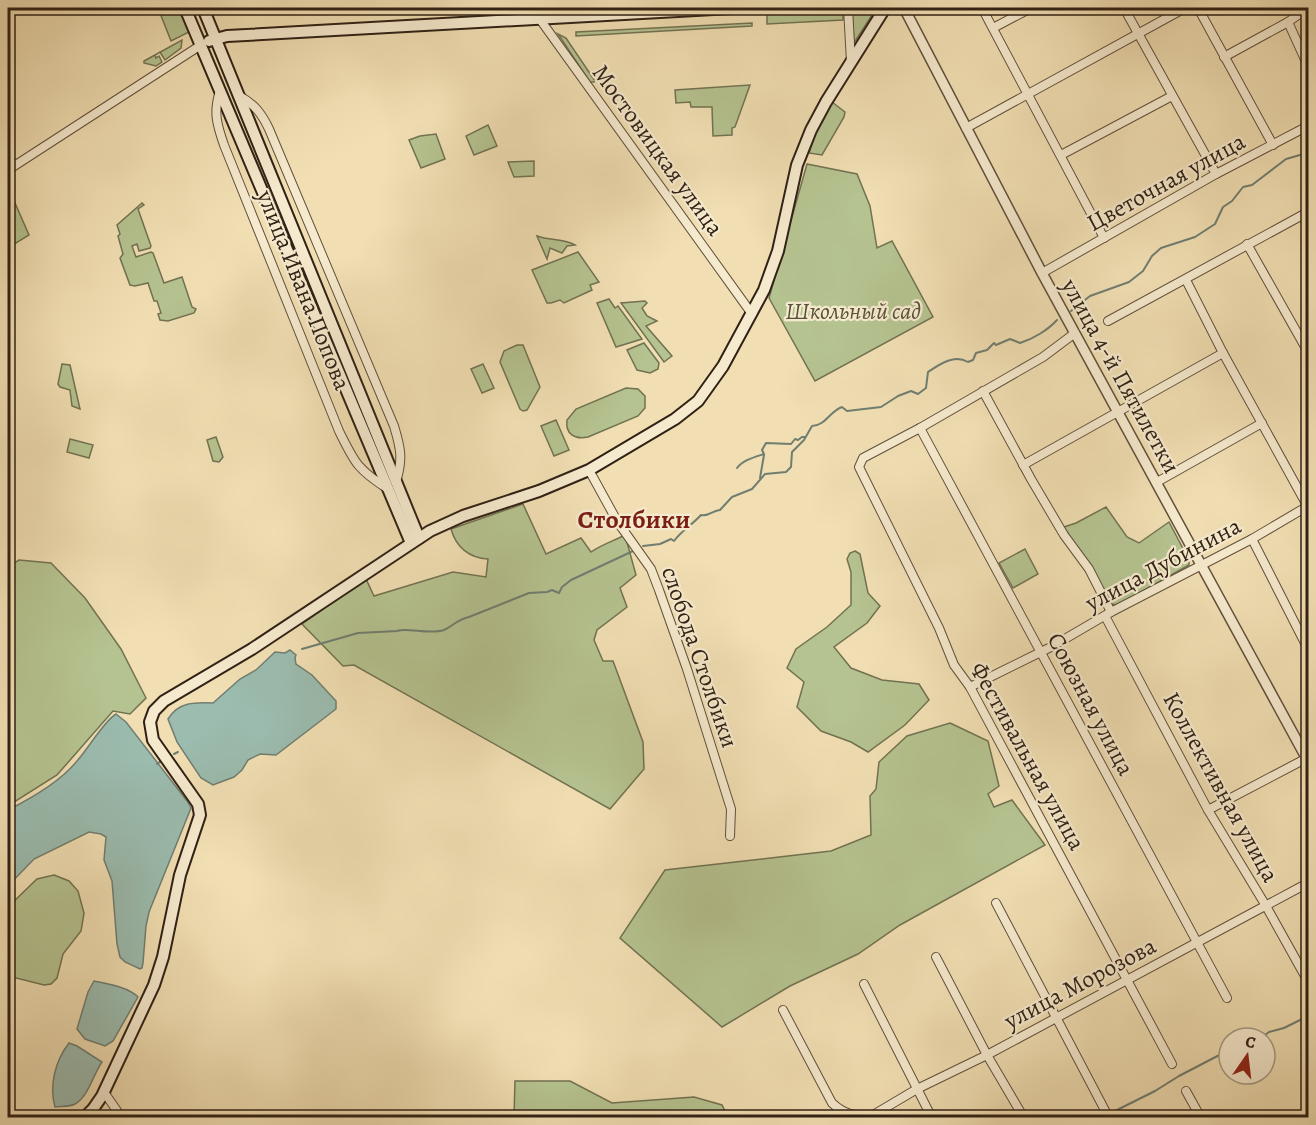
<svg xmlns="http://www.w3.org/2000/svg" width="1316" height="1125" font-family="Alegreya,serif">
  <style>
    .green { fill: #b5c390; stroke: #727252; stroke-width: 1.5 }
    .water { fill: #9bbcaf; stroke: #707e71; stroke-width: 1.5 }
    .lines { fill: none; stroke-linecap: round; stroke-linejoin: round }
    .stream { stroke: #707e71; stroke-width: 2 }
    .minor-casing { stroke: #60503c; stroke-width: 10 }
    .tertiary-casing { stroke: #60503c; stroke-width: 12 }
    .secondary-casing { stroke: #302115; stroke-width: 14 }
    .minor { stroke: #f6eace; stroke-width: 8 }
    .tertiary { stroke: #f6eace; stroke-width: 9 }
    .secondary { stroke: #f6eace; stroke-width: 10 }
    .labels { text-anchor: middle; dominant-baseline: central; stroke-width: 4.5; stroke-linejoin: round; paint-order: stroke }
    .street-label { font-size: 24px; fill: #302115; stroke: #f6eace }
    .park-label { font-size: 24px; font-style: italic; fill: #58523a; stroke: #f6eace }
    .neighbourhood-label { font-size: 26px; font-weight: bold; fill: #7a1f14; stroke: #f6eace }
  </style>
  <rect width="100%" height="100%" fill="#f1dfb3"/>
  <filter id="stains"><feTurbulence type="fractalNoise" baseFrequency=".00333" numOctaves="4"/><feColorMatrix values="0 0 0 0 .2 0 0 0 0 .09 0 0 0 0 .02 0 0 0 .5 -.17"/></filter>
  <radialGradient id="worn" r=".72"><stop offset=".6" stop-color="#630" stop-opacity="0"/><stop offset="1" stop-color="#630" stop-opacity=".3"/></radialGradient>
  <g class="green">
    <polygon points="158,8 179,8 189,32 171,41"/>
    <polygon points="836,8 843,12 843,20 767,24 767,16 771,12"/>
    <polygon points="855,8 871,8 874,12 854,43 852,11"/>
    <polygon points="752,23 752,26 576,36 576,32"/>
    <polygon points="558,34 566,38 595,81 594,82 590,82"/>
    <polygon points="182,40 181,48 165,60 160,52 155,55 156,58 159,56 162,62 156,66 144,63 144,61"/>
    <polygon points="750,85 735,127 732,128 732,135 713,136 712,107 691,107 690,102 676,103 675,90"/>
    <polygon points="832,102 845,112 844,117 822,155 809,153 815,134"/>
    <polygon points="488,125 497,146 474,155 466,136"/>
    <polygon points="436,134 445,159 421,168 409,140 420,136"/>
    <polygon points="534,161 534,176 514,177 508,162"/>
    <polygon points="807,164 857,174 870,206 877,248 892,241 933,317 815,381 769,298"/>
    <polygon points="8,187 29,235 8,248"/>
    <polygon points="142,203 144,205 138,209 151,246 150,248 139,251 137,244 132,246 136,257 151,252 153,253 164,283 182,277 192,307 196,309 194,313 168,321 160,320 158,314 161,313 157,301 154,301 148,283 135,286 130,285 120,258 123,254 118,236 120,234 117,225"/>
    <path d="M537 236C550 241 564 238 575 245L567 246 562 253 550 248 547 259Z"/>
    <polygon points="578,252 599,282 590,285 592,290 564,303 560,300 551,303 547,303 532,270"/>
    <polygon points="609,299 615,308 618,306 642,339 616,347 597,303"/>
    <polygon points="645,301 647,303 642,308 647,316 657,321 646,326 672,356 664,362 621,303"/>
    <polygon points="644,343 659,363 658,369 650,373 637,370 627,350"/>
    <polygon points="517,345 523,345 540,387 527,410 523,411 520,409 500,362 504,351"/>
    <polygon points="62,364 70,365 80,409 72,406 70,390 60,387 58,384"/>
    <polygon points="483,364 494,388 482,393 471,369"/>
    <path d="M626 388 638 389 645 396V408L638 416 588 437C575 440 565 434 567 420L576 409Z"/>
    <polygon points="556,420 569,450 554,456 541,426"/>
    <polygon points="216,437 223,457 219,462 213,461 207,440"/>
    <polygon points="70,439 93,445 89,458 67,452"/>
    <path d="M523 504 546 554 581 538 591 552C601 545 613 541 625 535L636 575 620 588 627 607 597 630 594 640 603 661H613L643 742 644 769 610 809 354 665 343 666 302 624 366 579 374 596 453 572 486 577 488 559C469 558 456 547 451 529Z"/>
    <polygon points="1106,507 1127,537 1139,543 1169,522 1189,560 1189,565 1118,605 1111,604 1064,527 1076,523"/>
    <polygon points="1025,549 1038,574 1013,588 999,563"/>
    <polygon points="855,551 860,554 868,593 880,606 867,623 834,647 851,668 882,680 919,684 929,700 905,725 868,752 851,742 821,731 797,707 804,682 787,668 796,649 827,627 851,605 851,572 847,559 850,553"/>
    <polygon points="19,560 51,563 85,598 121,649 146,698 130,714 113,711 57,775 8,806 8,567"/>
    <polygon points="950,723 988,741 999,786 988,794 994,807 1012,800 1045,845 900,925 858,954 790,986 722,1027 620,938 665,870 831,851 871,835 870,796 876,789 879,762 907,736"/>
    <polygon points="54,875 69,881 78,891 84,913 81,931 63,954 57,978 51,984 44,985 8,976 8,907 37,879"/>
    <polygon points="515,1081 570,1081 612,1103 694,1097 722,1105 728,1117 514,1117"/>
  </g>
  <g class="water">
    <path d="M290 650 296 655 295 658 296 664 312 675 336 701V709L276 755 260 754 248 760 242 770 234 777 213 785 201 778 177 742 168 719C178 702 195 702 213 703L240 679 256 670 275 652 285 653Z"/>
    <path d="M116 714 126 722 187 801 191 808 149 912 146 926 143 963 142 968 140 969 125 962 120 957 117 944 112 881 104 860 106 837 101 834 89 832 34 859 8 886V810C32 798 60 782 77 761 88 749 104 721 116 714Z"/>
    <path d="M94 981C108 984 128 987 138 997L113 1041 105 1046 85 1039 77 1029 88 992Z"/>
    <path d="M69 1043 77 1046 102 1062C93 1075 88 1097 75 1104 70 1107 61 1106 55 1107 49 1086 55 1061 69 1043Z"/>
  </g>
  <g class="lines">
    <g class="stream">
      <polyline points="1071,311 1090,296 1129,282 1143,271 1152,256 1161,248 1195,237 1215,224 1223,207 1232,201 1243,187 1252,185 1286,159 1300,155 1308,150"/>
      <path d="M737 468C743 460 755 457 764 454L762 450 766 443 791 444 795 439 798 440 802 437H805"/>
      <polyline points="760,478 764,455"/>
      <path d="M643 546 660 544 671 539 674 541C681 531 692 525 701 515 709 517 713 510 720 510L732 497 752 489 765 474 786 472 791 467 792 452 804 440 812 426C825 426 830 411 842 407L847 411 881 407 898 396 911 391 918 394 926 388 928 372C940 364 954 354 968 362L973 360 976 353 987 350 994 343 996 345 1010 339 1020 343C1033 339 1048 330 1057 320"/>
      <path d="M302 649 358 633 397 631C407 627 429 635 444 630 453 626 458 619 469 617L529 593 547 592 552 590 559 593 562 587 571 580 633 551"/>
      <polyline points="174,754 178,752"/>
      <polyline points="157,764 161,761"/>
      <polyline points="1261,1038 1269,1032 1284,1028 1308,1016"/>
      <polyline points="1109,1114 1155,1091 1179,1076 1229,1050"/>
    </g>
    <g class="minor-casing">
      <g id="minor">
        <polyline points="538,8 539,18 752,314"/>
        <polyline points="848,8 851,62"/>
        <polyline points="982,8 1104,238"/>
        <polyline points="1124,8 1216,174"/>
        <polyline points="1198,8 1273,145"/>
        <polyline points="1288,22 1308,66"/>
        <polyline points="993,28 1031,8"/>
        <polyline points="1224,57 1288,22 1308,8"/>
        <path d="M220 91C213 112 217 125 224 145L339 431C355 463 357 469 388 489"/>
        <path d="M238 95C254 104 261 112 269 129L394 426C401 449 403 459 396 482"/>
        <polyline points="966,128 1185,8"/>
        <polyline points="1061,155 1172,96"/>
        <polyline points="8,170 201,45"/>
        <polyline points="1247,244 1308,352"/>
        <polyline points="1042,273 1216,174 1308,126"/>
        <polyline points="1186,280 1223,353 1308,507"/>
        <polyline points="1108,321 1308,212"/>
        <polyline points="1075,333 1043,357 920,428 863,458 859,467 939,628 954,665 970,687 1172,1064"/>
        <polyline points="983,391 1031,479 1064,535 1089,569 1111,612"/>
        <polyline points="920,428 1227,998"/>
        <polyline points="1023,465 1223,353"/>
        <polyline points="589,470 617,521 651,569 659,590 687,669 731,809 730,836"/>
        <polyline points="1157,482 1262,423"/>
        <polyline points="1252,539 1308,649"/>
        <polyline points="1105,616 1208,810 1266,906 1305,976"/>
        <polyline points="970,687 1051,647 1111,612 1252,539 1308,506"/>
        <polyline points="1208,810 1307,758"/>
        <polyline points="996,903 1109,1118"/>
        <polyline points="936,957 987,1055 1024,1118"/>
        <polyline points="864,984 932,1118"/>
        <path d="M783 1010 832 1103C844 1114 853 1116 869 1116"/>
        <polyline points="1186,1091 1201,1118"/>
        <polyline points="104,1092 122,1118"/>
        <polyline points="868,1118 917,1089 987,1055 1308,883"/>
      </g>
    </g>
    <g class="tertiary-casing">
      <polyline id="tertiary" points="904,8 1042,273 1308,761"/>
    </g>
    <g class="secondary-casing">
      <g id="secondary">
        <polyline points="185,8 411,543"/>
        <polyline points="203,8 419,538"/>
        <polyline points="209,41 227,36 732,8"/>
        <polyline points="84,1118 93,1109 102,1096 154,985 163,957 180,875 200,815 198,804 153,740 150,722 154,711 164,701 252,649 430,531 463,516 539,491 589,470 675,419 698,401 723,366 764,290 778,251 797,165 811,130 826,102 885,8"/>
      </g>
    </g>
    <use href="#minor" class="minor"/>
    <use href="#tertiary" class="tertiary"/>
    <use href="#secondary" class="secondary"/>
  </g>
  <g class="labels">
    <g class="street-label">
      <text transform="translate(658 150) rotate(54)">Мостовицкая улица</text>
      <text transform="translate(1166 182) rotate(-29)">Цветочная улица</text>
      <text transform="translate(304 290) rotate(68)">улица Ивана Попова</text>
      <text transform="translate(1121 376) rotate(61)">улица 4-й Пятилетки</text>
      <text transform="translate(1163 564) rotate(-28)">улица Дубинина</text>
      <text transform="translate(700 657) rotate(71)">слобода Столбики</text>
      <text transform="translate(1091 704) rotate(62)">Союзная улица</text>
      <text transform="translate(1028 756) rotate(61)">Фестивальная улица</text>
      <text transform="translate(1221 787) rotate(61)">Коллективная улица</text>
      <text transform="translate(1080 983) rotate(-28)">улица Морозова</text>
    </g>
    <g class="park-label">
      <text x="853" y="311">Школьный сад</text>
    </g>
    <g class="neighbourhood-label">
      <text x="634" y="519">Столбики</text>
    </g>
  </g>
  <rect width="1316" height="1125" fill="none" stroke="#f1dfb3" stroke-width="30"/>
  <rect x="9" y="9" width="1298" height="1107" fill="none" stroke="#302115" stroke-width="3"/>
  <rect x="15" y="15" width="1286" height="1095" fill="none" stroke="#302115" stroke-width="1.5"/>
  <g transform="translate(1247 1056) rotate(14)"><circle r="28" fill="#f6eace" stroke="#a79a84" stroke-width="1.5"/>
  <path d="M0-4.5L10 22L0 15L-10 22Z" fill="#8f2418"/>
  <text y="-9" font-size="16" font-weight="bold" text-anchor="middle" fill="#302115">С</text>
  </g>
  <rect width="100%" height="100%" filter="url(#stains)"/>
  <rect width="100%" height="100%" fill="url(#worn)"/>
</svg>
